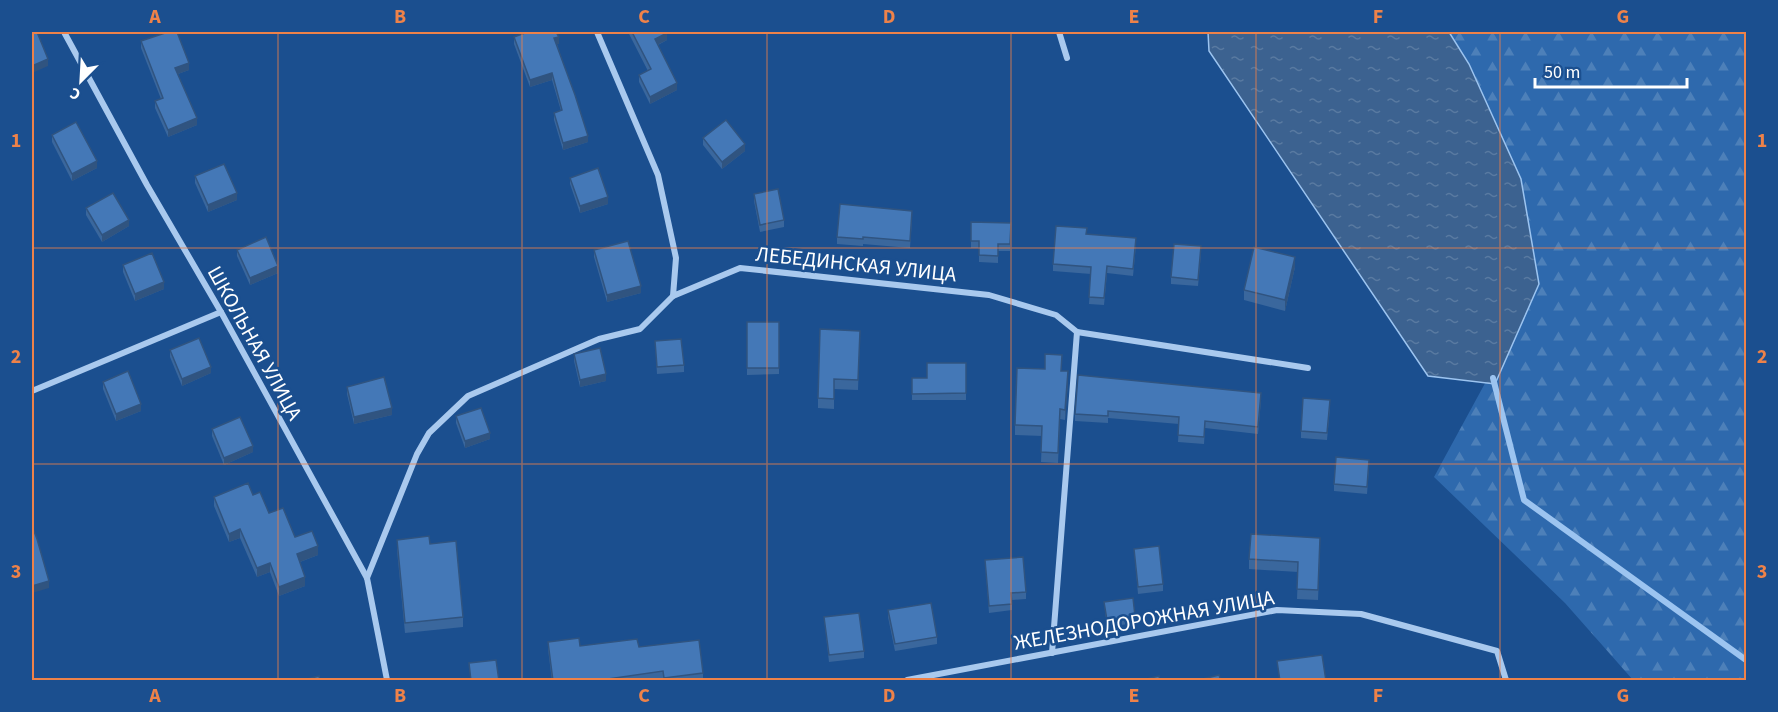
<svg xmlns="http://www.w3.org/2000/svg" width="1778" height="712" font-family="'Source Sans 3',sans-serif">
  <style>
    .forest { fill: url(#forest-firs) }
    .water { fill: url(#water-ripples); stroke: #9cc4f0; stroke-width: 1.5 }
    .lines { fill: none; stroke-linecap: round; stroke-linejoin: round }
    .stream { stroke: #9cc4f0; stroke-width: 6 }
    .street { stroke: #a9c9ee; stroke-width: 6 }
    .wall { fill: #3a679d }
    .shaded-wall { fill: #305480 }
    .building { fill: #4478b7; stroke: #305480; stroke-width: 1.5 }
    .grid { fill: none; stroke: #ee8249; stroke-width: 1.5; stroke-opacity: 0.55 }
    .labels { text-anchor: middle; dominant-baseline: central; stroke-width: 5; stroke-linejoin: round; paint-order: stroke }
    .street-label { font-size: 21px; fill: #fff; stroke: #1b4f8f }
    .neatline { fill: none; stroke: #ee8249; stroke-width: 2 }
    .grid-label { font-size: 20px; text-anchor: middle; font-weight: bold; fill: #ee8249 }
  </style>
  <defs>
    <pattern id="forest-firs" width="22" height="20" patternUnits="userSpaceOnUse" patternTransform="scale(1.5)"><rect width="22" height="20" fill="#2e69ad"/><path d="M5 1l3.5 6h-7zM16 11l3.5 6h-7z" fill="#4d80b9"/></pattern>
    <pattern id="water-ripples" width="26" height="14" patternUnits="userSpaceOnUse" patternTransform="scale(1.5)"><rect width="26" height="14" fill="#3c6290"/><path d="M2 4q2-2 4 0t4 0M15 11q2-2 4 0t4 0" fill="none" stroke="#597aa1"/></pattern>
  </defs>
  <rect width="100%" height="100%" fill="#1b4f8f"/>
  <polygon class="forest" points="1449,32 1746,32 1746,680 1633,680 1565,603 1434,477 1539,284 1469,64"/>
  <polygon class="water" points="1208,32 1449,32 1469,64 1521,179 1539,284 1495,384 1428,376 1209,51"/>
  <g class="lines">
    <polyline class="stream" points="1493,378 1524,500 1746,660"/>
    <g class="street">
      <polyline points="64,32 147,185 221,312 367,578 387,680"/>
      <polyline points="597,32 658,175 676,258 673,296 740,268 989,295 1056,315 1077,332 1308,368"/>
      <polyline points="1059,32 1067,58"/>
      <polyline points="32,391 221,312"/>
      <polyline points="367,578 417,454 429,433 468,396 599,339 640,329 673,296"/>
      <polyline points="1052,653 1077,332"/>
      <polyline points="907,680 1277,610 1361,614 1497,651 1506,680"/>
    </g>
  </g>
  <g class="wall">
    <polygon points="522,32 556,32 559,44 557,44 588,142 563,150 554,120 554,113 561,111 552,80 530,87 514,44 514,37 523,34"/>
    <polygon points="628,32 666,32 667,40 658,45 677,90 650,104 639,82 639,75 648,71"/>
    <polygon points="141,41 189,70 178,74 197,125 168,137 155,108 155,101 161,99 141,48"/>
    <polygon points="52,135 97,168 72,181 52,142"/>
    <polygon points="703,138 745,151 722,169 703,145"/>
    <polygon points="195,176 237,200 208,212 195,183"/>
    <polygon points="570,178 608,204 580,213 570,184"/>
    <polygon points="754,194 784,220 784,227 760,232 754,201"/>
    <polygon points="86,208 129,226 102,242 86,215"/>
    <polygon points="912,218 910,248 863,244 863,246 837,244 837,237"/>
    <polygon points="971,222 1011,223 1010,251 998,251 998,263 979,262 979,248 971,248"/>
    <polygon points="1087,234 1136,245 1133,276 1107,273 1104,305 1089,304 1091,274 1053,271 1053,264"/>
    <polygon points="237,250 278,273 250,285 237,256"/>
    <polygon points="594,250 641,293 607,302 594,257"/>
    <polygon points="1201,253 1198,286 1171,284 1171,277"/>
    <polygon points="123,265 164,289 135,301 123,272"/>
    <polygon points="1295,267 1285,311 1244,300 1244,290"/>
    <polygon points="747,322 779,322 779,374 747,375"/>
    <polygon points="860,331 858,390 834,389 834,409 818,408 818,398"/>
    <polygon points="655,341 684,365 684,372 657,374"/>
    <polygon points="170,350 211,373 182,386 170,357"/>
    <polygon points="574,354 606,381 580,387 574,361"/>
    <polygon points="966,363 966,400 912,400 912,378 927,378"/>
    <polygon points="1062,371 1068,382 1065,420 1060,419 1058,463 1041,462 1042,436 1015,435 1015,425"/>
    <polygon points="103,382 141,411 116,421 103,389"/>
    <polygon points="347,387 392,415 354,424 347,394"/>
    <polygon points="1261,400 1258,434 1205,428 1204,444 1178,442 1179,424 1108,418 1108,423 1075,421 1075,414"/>
    <polygon points="1330,407 1327,440 1301,438 1301,431"/>
    <polygon points="456,416 490,439 465,448 456,423"/>
    <polygon points="212,429 253,452 224,465 212,436"/>
    <polygon points="1369,467 1367,494 1334,491 1334,484"/>
    <polygon points="253,495 269,513 295,537 318,555 300,562 305,586 279,596 270,572 257,577 240,538 229,542 214,506 214,497"/>
    <polygon points="397,540 463,617 463,627 405,633 397,550"/>
    <polygon points="1320,548 1318,600 1297,599 1298,572 1249,569 1249,559"/>
    <polygon points="1134,549 1163,584 1163,591 1138,594"/>
    <polygon points="985,560 1026,592 1026,599 1012,600 1012,610 989,613"/>
    <polygon points="1104,602 1135,616 1135,623 1107,627"/>
    <polygon points="888,610 937,637 937,644 895,651 888,617"/>
    <polygon points="824,617 864,651 864,658 829,662"/>
    <polygon points="548,642 580,646 639,647 703,673 703,680 663,681 663,678 643,681 552,681 548,649"/>
  </g>
  <g class="shaded-wall">
    <polygon points="667,33 667,40 655,46 655,39"/>
    <polygon points="559,37 559,44 554,45 554,38"/>
    <polygon points="48,59 48,66 32,73 32,66"/>
    <polygon points="189,63 189,70 175,75 175,68"/>
    <polygon points="552,73 552,80 530,87 530,80"/>
    <polygon points="677,83 677,90 650,104 650,97"/>
    <polygon points="197,118 197,125 168,137 168,130"/>
    <polygon points="588,136 588,142 563,150 563,143"/>
    <polygon points="745,144 745,151 722,169 722,162"/>
    <polygon points="97,161 97,168 72,181 72,174"/>
    <polygon points="237,193 237,200 208,212 208,205"/>
    <polygon points="608,197 608,204 580,213 580,206"/>
    <polygon points="129,220 129,226 102,242 102,235"/>
    <polygon points="1295,257 1295,267 1285,311 1285,300"/>
    <polygon points="278,266 278,273 250,285 250,278"/>
    <polygon points="164,282 164,289 135,301 135,294"/>
    <polygon points="641,286 641,293 607,302 607,295"/>
    <polygon points="211,367 211,373 182,386 182,379"/>
    <polygon points="1068,371 1068,382 1065,420 1065,410"/>
    <polygon points="606,374 606,381 580,387 580,380"/>
    <polygon points="141,404 141,411 116,421 116,414"/>
    <polygon points="392,408 392,415 354,424 354,417"/>
    <polygon points="490,433 490,439 465,448 465,441"/>
    <polygon points="253,446 253,452 224,465 224,458"/>
    <polygon points="240,529 240,538 229,542 229,534"/>
    <polygon points="318,546 318,555 297,563 297,554"/>
    <polygon points="270,563 270,572 257,577 257,568"/>
    <polygon points="305,577 305,586 279,596 279,587"/>
    <polygon points="49,581 49,588 32,593 32,586"/>
  </g>
  <g class="building">
    <polygon points="32,32 37,32 48,59 32,66"/>
    <polygon points="168,32 177,32 189,63 175,68 197,118 168,130 155,101 163,98 141,41"/>
    <polygon points="524,32 556,32 559,37 554,38 575,95 588,136 563,143 554,113 562,110 552,73 530,80 514,37 525,33"/>
    <polygon points="632,32 666,32 667,33 655,39 677,83 650,97 639,75 651,69"/>
    <polygon points="726,120 745,144 722,162 703,138"/>
    <polygon points="76,122 97,161 72,174 52,135"/>
    <polygon points="224,164 237,193 208,205 195,176"/>
    <polygon points="598,168 608,197 580,206 570,178"/>
    <polygon points="778,189 784,220 760,225 754,194"/>
    <polygon points="113,193 129,220 102,235 86,208"/>
    <polygon points="840,204 912,211 910,241 863,237 863,239 837,237"/>
    <polygon points="971,222 1011,223 1010,244 998,244 998,256 979,255 979,241 971,241"/>
    <polygon points="1056,226 1087,228 1086,234 1136,238 1133,269 1107,266 1104,298 1089,297 1091,267 1053,264"/>
    <polygon points="266,237 278,266 250,278 237,250"/>
    <polygon points="628,241 641,286 607,295 594,250"/>
    <polygon points="1174,244 1201,246 1198,280 1171,277"/>
    <polygon points="1254,247 1295,257 1285,300 1244,290"/>
    <polygon points="152,253 164,282 135,294 123,265"/>
    <rect x="747" y="322" width="32" height="46"/>
    <polygon points="820,329 860,331 858,380 834,379 834,399 818,398"/>
    <polygon points="199,338 211,367 182,379 170,350"/>
    <polygon points="681,339 684,365 657,367 655,341"/>
    <polygon points="600,348 606,374 580,380 574,354"/>
    <polygon points="1045,354 1062,355 1061,371 1068,371 1065,410 1060,409 1058,453 1041,452 1042,426 1015,425 1017,368 1045,369"/>
    <polygon points="927,363 966,363 966,393 912,394 912,378 927,378"/>
    <polygon points="128,371 141,404 116,414 103,382"/>
    <polygon points="1078,375 1261,393 1258,427 1205,421 1204,437 1178,435 1179,417 1108,411 1108,416 1075,414"/>
    <polygon points="384,377 392,408 354,417 347,387"/>
    <polygon points="1303,398 1330,400 1327,433 1301,431"/>
    <polygon points="481,408 490,433 465,441 456,416"/>
    <polygon points="240,417 253,446 224,458 212,429"/>
    <polygon points="1336,457 1369,460 1367,487 1334,484"/>
    <polygon points="248,483 253,495 260,492 269,513 283,508 295,537 312,531 318,546 297,554 305,577 279,587 270,563 257,568 240,529 229,534 214,497"/>
    <polygon points="32,526 37,539 49,581 32,586"/>
    <polygon points="1251,534 1320,538 1318,590 1297,589 1298,562 1249,559"/>
    <polygon points="429,536 430,544 456,541 463,617 405,623 397,540"/>
    <polygon points="1159,546 1163,584 1138,587 1134,549"/>
    <polygon points="1023,557 1026,592 1011,593 1012,604 989,606 985,560"/>
    <polygon points="1133,598 1135,616 1107,620 1104,602"/>
    <polygon points="931,603 937,637 895,644 888,610"/>
    <polygon points="859,613 864,651 829,655 824,617"/>
    <polygon points="579,638 580,646 637,639 639,647 699,640 703,673 664,678 663,671 594,681 553,681 548,642"/>
    <polygon points="1322,655 1326,681 1280,681 1277,661"/>
    <polygon points="496,660 499,681 471,681 469,663"/>
    <polygon points="1219,675 1221,681 1195,681"/>
    <polygon points="319,676 320,681 300,681"/>
    <polygon points="1159,676 1160,681 1142,681 1142,680"/>
  </g>
  <path class="grid" d="M278 32V680M522 32V680M767 32V680M1011 32V680M1256 32V680M1500 32V680M32 248H1746M32 464H1746"/>
  <g class="labels">
    <g class="street-label">
      <text transform="translate(856 264) rotate(6)">ЛЕБЕДИНСКАЯ УЛИЦА</text>
      <text transform="translate(255 343) rotate(61)">ШКОЛЬНАЯ УЛИЦА</text>
      <text transform="translate(1144 620) rotate(-10)">ЖЕЛЕЗНОДОРОЖНАЯ УЛИЦА</text>
    </g>
  </g>
  <rect width="1778" height="712" fill="none" stroke="#1b4f8f" stroke-width="66"/>
  <g transform="translate(81 81) rotate(204)" stroke="#1b4f8f" stroke-width="4.5" paint-order="stroke">
  <path d="M0-4.5L10 22L0 15L-10 22Z" fill="#ffffff"/>
  <text y="-9" font-size="16" font-weight="bold" text-anchor="middle" fill="#ffffff">С</text>
  </g>
  <path d="M1535 78v9h152v-9" fill="none" stroke="#ffffff" stroke-width="3"/>
  <text x="1544" y="78" font-size="18" fill="#ffffff" stroke="#1b4f8f" stroke-width="4.5" paint-order="stroke">50 m</text>
  <rect x="33" y="33" width="1712" height="646" class="neatline"/>
  <g class="grid-label">
    <text x="155" y="23">A</text>
    <text x="400" y="23">B</text>
    <text x="644" y="23">C</text>
    <text x="889" y="23">D</text>
    <text x="1134" y="23">E</text>
    <text x="1378" y="23">F</text>
    <text x="1623" y="23">G</text>
    <text x="16" y="147">1</text>
    <text x="1762" y="147">1</text>
    <text x="16" y="363">2</text>
    <text x="1762" y="363">2</text>
    <text x="16" y="578">3</text>
    <text x="1762" y="578">3</text>
    <text x="155" y="702">A</text>
    <text x="400" y="702">B</text>
    <text x="644" y="702">C</text>
    <text x="889" y="702">D</text>
    <text x="1134" y="702">E</text>
    <text x="1378" y="702">F</text>
    <text x="1623" y="702">G</text>
  </g>
</svg>
